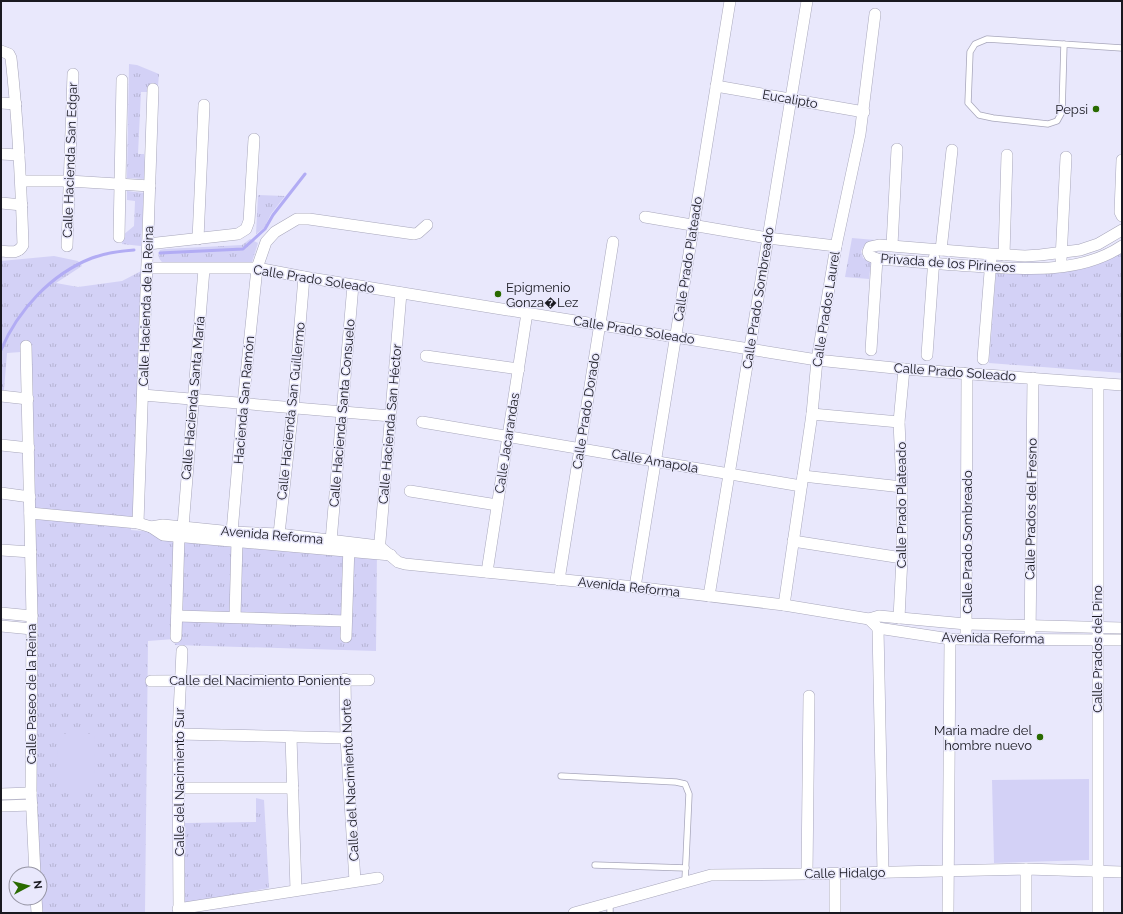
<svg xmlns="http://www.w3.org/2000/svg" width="1123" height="914" font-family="Raleway,sans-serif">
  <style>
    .grass { fill: url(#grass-tufts) }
    .pitch { fill: #d3d1f6 }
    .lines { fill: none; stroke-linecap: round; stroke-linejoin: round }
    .stream { stroke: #b2acf4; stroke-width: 3 }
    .lane-casing { stroke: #a8a7bb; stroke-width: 7 }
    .street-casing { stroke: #a8a7bb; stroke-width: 12 }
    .lane { stroke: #fff; stroke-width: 5.5 }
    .street { stroke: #fff; stroke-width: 11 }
    .poi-dot { fill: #296a00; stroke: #e9e8fc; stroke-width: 1.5 }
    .labels { text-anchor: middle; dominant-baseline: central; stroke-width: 3; stroke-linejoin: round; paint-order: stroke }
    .street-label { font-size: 13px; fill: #191920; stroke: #e9e8fc }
    .poi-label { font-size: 13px; fill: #191920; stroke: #e9e8fc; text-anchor: end }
  </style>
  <defs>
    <pattern id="grass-tufts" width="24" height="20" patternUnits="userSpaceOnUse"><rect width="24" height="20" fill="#d3d1f6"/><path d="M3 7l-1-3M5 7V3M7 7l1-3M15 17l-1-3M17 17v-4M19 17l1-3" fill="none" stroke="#b5b3d3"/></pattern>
  </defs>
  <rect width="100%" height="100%" fill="#e9e8fc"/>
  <g class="grass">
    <polygon points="129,64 137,65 159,74 158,86 148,85 148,92 141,92 138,154 144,154 145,179 127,178"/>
    <polygon points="127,191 144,193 141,246 122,244 123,235 134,226 135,201 127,200"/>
    <polygon points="258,195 285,196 271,214 264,228 256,234"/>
    <polygon points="852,238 875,240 865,244 861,251 863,258 871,262 869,279 845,277"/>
    <path d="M250 239 258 243 252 262 164 264C159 259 157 257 160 250L165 249 242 245Z"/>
    <polygon points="1122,251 1122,373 989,363 996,272 1023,273"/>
    <polygon points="54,256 78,261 82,266 56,283 78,287 122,281 147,268 138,523 131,523 131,530 377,551 376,651 175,645 174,639 148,641 145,913 35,913 40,898 40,874 34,874 30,513 30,342 21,344 21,352 7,353 4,390 1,390 1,261"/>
    <polygon points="256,798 264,800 269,888 185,904 185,823 256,822"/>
  </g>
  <g class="pitch">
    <polygon points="57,734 94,734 95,789 58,789"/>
    <polygon points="1089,779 1089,860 994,863 992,780"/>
  </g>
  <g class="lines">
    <g class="stream">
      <polyline points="160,253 243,249 265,229 273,215 305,174"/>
      <path d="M1 350C18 310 51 274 92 258 105 253 120 251 134 250"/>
    </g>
    <g class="lane-casing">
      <g id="lane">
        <polyline points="1064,44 1062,112 1057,121 1048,124 993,118 979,115 968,103 970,52 975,44 987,39 1122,48"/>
        <polyline points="561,776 676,782 685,784 689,794 685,881"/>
        <polyline points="595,865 686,868"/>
        <polyline points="610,913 610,904"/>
      </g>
    </g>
    <g class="street-casing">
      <g id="street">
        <path d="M1 51 9 54 11 58C18 121 21 182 23 245 18 254 11 252 1 251"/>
        <polyline points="716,86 864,112"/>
        <polyline points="1,103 16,104"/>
        <polyline points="1,154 19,155"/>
        <polyline points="1122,160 1120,212 1122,216"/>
        <polyline points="21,181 69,181 150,186"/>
        <polyline points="1,203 22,205"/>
        <polyline points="645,217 768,238 836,246"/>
        <path d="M1122 230 1098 244 1080 250 1040 255 1025 256 991 254 879 245 870 247 868 252 870 256 877 259C908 261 940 264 971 266 1021 269 1079 275 1122 246"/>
        <polyline points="119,237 122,80"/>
        <polyline points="198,239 204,105"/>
        <polyline points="148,244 238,234 246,229 249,221 254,139"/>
        <polyline points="892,245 897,149"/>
        <polyline points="67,246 73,74"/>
        <polyline points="941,250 952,150"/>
        <polyline points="1004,255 1007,155"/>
        <polyline points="1061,260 1066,157"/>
        <polyline points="147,268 257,268 304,277 817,360 904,369 1122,385"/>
        <polyline points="26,346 32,616 31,793 35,874"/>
        <polyline points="871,350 877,259"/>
        <polyline points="927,355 934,258"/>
        <polyline points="426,356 519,369"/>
        <polyline points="983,359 991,260"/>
        <polyline points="1098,384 1098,913"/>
        <polyline points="143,395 391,416"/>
        <polyline points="1,396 28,399"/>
        <polyline points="812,414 899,422"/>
        <polyline points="422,422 801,486"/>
        <polyline points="1,445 29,448"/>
        <polyline points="803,476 902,487"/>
        <polyline points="410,491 497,505"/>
        <polyline points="1,493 30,497"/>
        <polyline points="30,513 138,523 151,527 163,535 391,555"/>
        <polyline points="138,523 153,89"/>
        <polyline points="151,527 163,525 232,532 279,534 379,546 398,562 405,564 635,587 784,605 869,619 879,616 966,624 1122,628"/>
        <polyline points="183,527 204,269"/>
        <polyline points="232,532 243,404 257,268 266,242 275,232 297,219 309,219 414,234 418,233 427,225"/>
        <polyline points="277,541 279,534 293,408 304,277"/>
        <polyline points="331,541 353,285"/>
        <polyline points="793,541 902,558"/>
        <polyline points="1,550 31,552"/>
        <polyline points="379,553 401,293"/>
        <polyline points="487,572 527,313"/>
        <polyline points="559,580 613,242"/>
        <polyline points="635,587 730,1"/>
        <polyline points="709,596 807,1"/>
        <polyline points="784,605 812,414 817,360 836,246 860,134 875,14"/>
        <polyline points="1,613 32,616"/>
        <polyline points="177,616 346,621"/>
        <polyline points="235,617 237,541"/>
        <polyline points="899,618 902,558 902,487 899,422 904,369"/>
        <polyline points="869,619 878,628 950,639 1122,640"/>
        <polyline points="1,626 32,629"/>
        <polyline points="878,628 883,873"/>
        <polyline points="176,637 179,536"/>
        <polyline points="346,637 349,545"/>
        <polyline points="966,639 967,373"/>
        <polyline points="1030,639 1033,378"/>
        <polyline points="345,679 346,738 355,881"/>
        <polyline points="151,681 369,680"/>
        <polyline points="178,734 346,738"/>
        <polyline points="291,737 296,890"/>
        <polyline points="178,788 293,788"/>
        <polyline points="1,794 31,793"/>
        <polyline points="1,806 32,805"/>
        <polyline points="807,874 809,696"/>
        <polyline points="36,898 37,913"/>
        <polyline points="178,909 378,878"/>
        <polyline points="179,913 178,734 182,651"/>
        <polyline points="574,913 711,875 807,874 1026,869 1122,872"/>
        <polyline points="835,913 835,874"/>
        <polyline points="948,913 950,639"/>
        <polyline points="1026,913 1026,869"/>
      </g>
    </g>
    <use href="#lane" class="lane"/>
    <use href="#street" class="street"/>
  </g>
  <g class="poi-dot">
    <circle cx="1096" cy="109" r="4"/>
    <circle cx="498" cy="294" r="4"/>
    <circle cx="1040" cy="737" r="4"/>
  </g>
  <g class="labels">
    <g class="street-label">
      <text transform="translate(790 99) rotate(10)">Eucalipto</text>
      <text transform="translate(70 160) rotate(-88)">Calle Hacienda San Edgar</text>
      <text transform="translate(688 259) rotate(-81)">Calle Prado Plateado</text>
      <text transform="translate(948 263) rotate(4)">Privada de los Pirineos</text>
      <text transform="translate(314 279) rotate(9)">Calle Prado Soleado</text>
      <text transform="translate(758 298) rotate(-81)">Calle Prado Sombreado</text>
      <text transform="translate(146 306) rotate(-88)">Calle Hacienda de la Reina</text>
      <text transform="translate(826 309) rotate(-81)">Calle Prados Laurel</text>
      <text transform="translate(634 330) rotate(9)">Calle Prado Soleado</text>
      <text transform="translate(955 372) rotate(4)">Calle Prado Soleado</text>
      <text transform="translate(193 398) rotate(-85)">Calle Hacienda Santa María</text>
      <text transform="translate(244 400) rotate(-85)">Hacienda San Ramón</text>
      <text transform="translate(291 411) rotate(-84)">Calle Hacienda San Guillermo</text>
      <text transform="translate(586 411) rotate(-81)">Calle Prado Dorado</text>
      <text transform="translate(342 413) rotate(-85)">Calle Hacienda Santa Consuelo</text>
      <text transform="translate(390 424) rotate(-85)">Calle Hacienda San Héctor</text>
      <text transform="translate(507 443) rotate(-81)">Calle Jacarandas</text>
      <text transform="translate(655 461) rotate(10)">Calle Amapola</text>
      <text transform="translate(901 505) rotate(-90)">Calle Prado Plateado</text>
      <text transform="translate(1031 509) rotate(-89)">Calle Prados del Fresno</text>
      <text transform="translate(272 535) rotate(5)">Avenida Reforma</text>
      <text transform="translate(967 542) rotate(-90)">Calle Prado Sombreado</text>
      <text transform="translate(629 587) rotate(6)">Avenida Reforma</text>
      <text transform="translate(993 638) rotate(1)">Avenida Reforma</text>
      <text transform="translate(1097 649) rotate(-90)">Calle Prados del Pino</text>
      <text x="260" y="680">Calle del Nacimiento Poniente</text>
      <text transform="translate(31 694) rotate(-90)">Calle Paseo de la Reina</text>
      <text transform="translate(350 780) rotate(-93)">Calle del Nacimiento Norte</text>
      <text transform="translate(179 782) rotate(-90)">Calle del Nacimiento Sur</text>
      <text transform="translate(845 873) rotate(-1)">Calle Hidalgo</text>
    </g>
    <g class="poi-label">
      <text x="1088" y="109">Pepsi</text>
      <text x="506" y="287" text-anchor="start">Epigmenio<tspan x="506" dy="15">Gonza�Lez</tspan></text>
      <text x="1032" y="730">Maria madre del<tspan x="1032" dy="15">hombre nuevo</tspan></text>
    </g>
  </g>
  <rect width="1123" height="914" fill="none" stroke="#191920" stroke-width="4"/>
  <g transform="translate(28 886) rotate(83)"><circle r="19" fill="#e9e8fc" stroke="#9695a4"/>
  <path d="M0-3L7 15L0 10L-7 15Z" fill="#296a00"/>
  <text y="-6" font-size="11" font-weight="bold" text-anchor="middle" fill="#191920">N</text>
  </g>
</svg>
